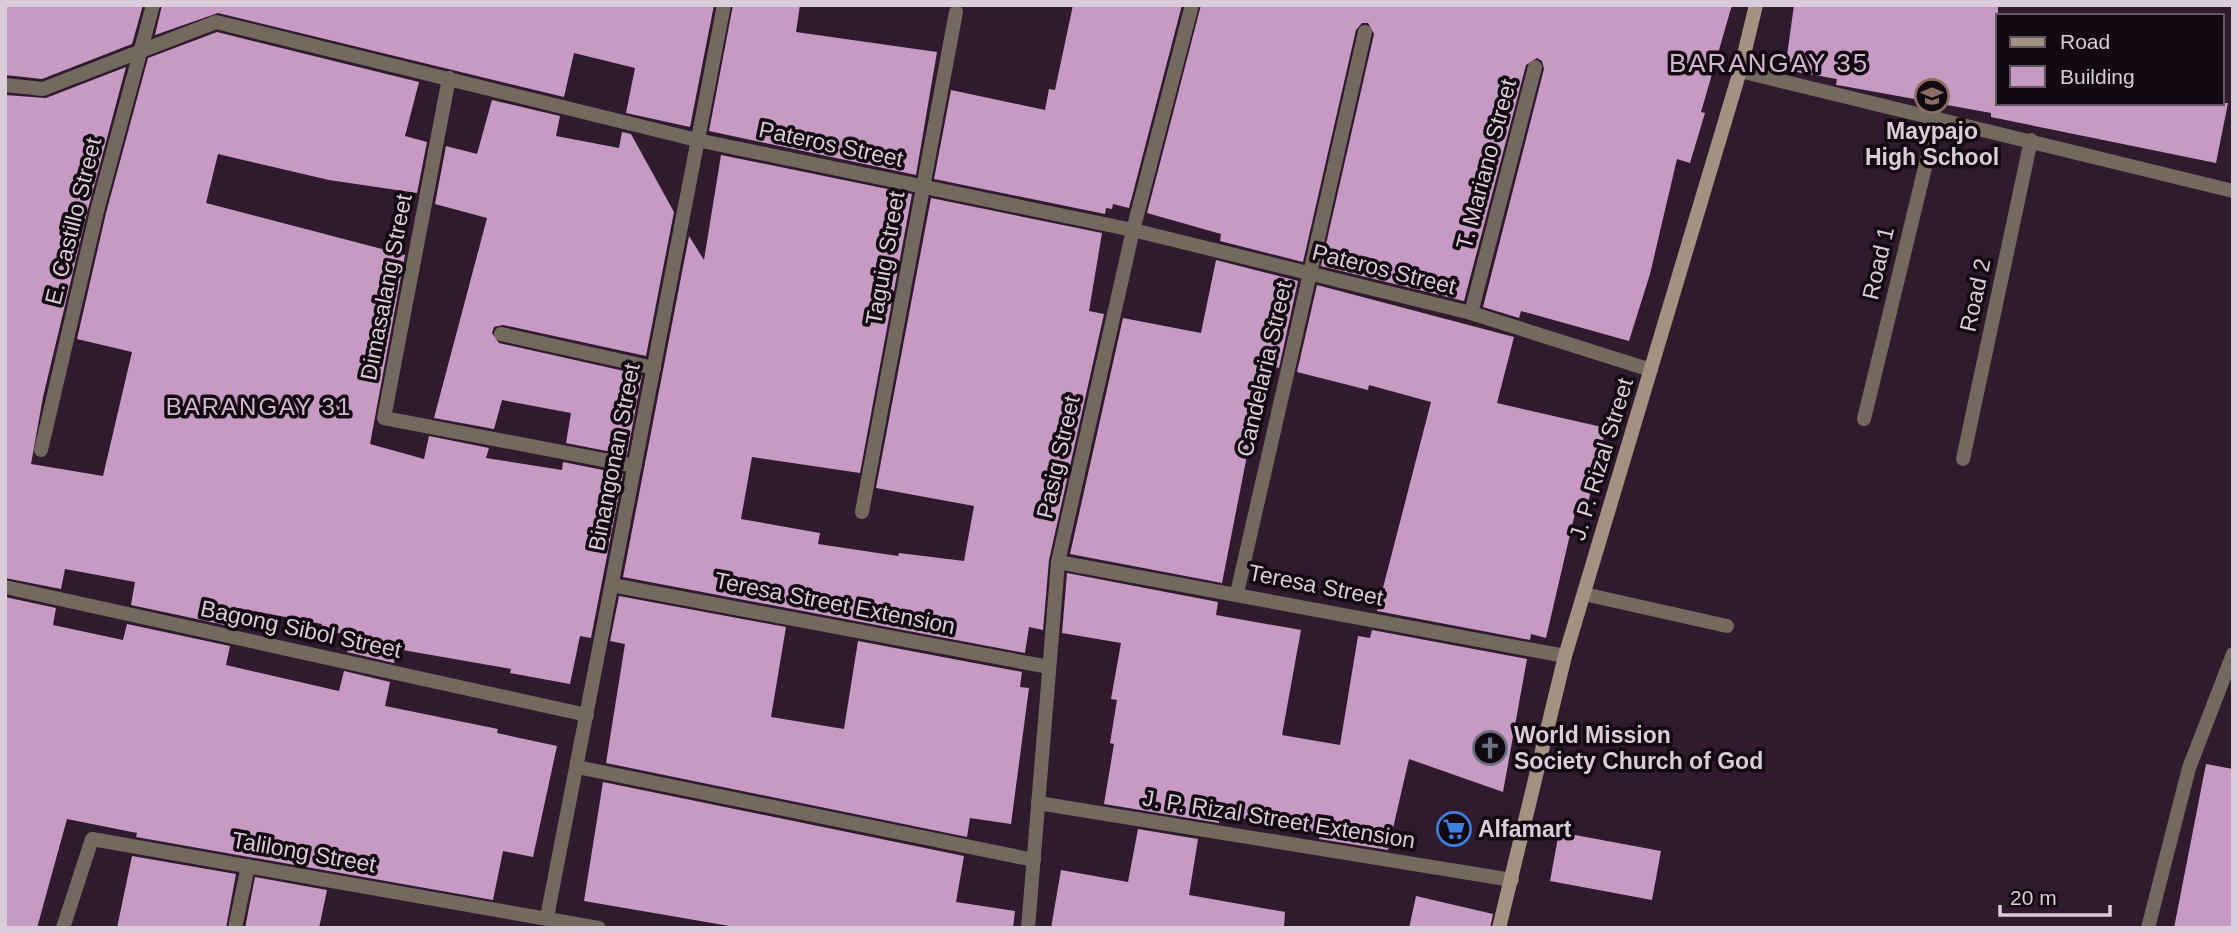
<svg xmlns="http://www.w3.org/2000/svg" width="2238" height="933" font-family="Helvetica,sans-serif">
  <style>
    .building { fill: #c69ac2 }
    .lines { fill: none; stroke-linecap: round; stroke-linejoin: round }
    .lane { stroke: #74695f; stroke-width: 14 }
    .street { stroke: #74695f; stroke-width: 14 }
    .secondary { stroke: #a39281; stroke-width: 14 }
    .labels { text-anchor: middle; dominant-baseline: central; stroke-width: 7; stroke-linejoin: round; paint-order: stroke }
    .poi-label { font-size: 23px; font-weight: bold; fill: #daccd9; stroke: #120911; text-anchor: start }
    .street-label { font-size: 23px; fill: #daccd9; stroke: #120911 }
    .neighbourhood-label { font-size: 24px; letter-spacing: 2px; fill: #d2b7d0; stroke: #120911 }
    .quarter-label { font-size: 26px; letter-spacing: 2px; fill: #d2b7d0; stroke: #120911 }
  </style>
  <rect width="100%" height="100%" fill="#2f1a2e"/>
  <g class="building">
    <polygon points="5,5 143,5 132,44 42,79 5,75"/>
    <polygon points="162,5 714,5 690,127 626,113 635,68 574,53 564,97 218,13 155,35"/>
    <polygon points="733,5 800,5 796,32 937,52 916,175 709,131"/>
    <polygon points="1073,5 1182,5 1129,208 1113,204 1112,209 1106,208 1105,214 934,179 951,90 1045,110 1049,89 1055,90"/>
    <polygon points="1201,5 1732,5 1701,112 1705,113 1690,163 1677,159 1650,274 1629,341 1521,311 1519,318 1483,307 1544,69 1542,61 1537,58 1526,65 1464,301 1321,266 1374,34 1368,23 1362,23 1356,30 1303,262 1220,241 1221,234 1147,213"/>
    <polygon points="1794,5 1998,5 1998,103 2228,103 2216,163 1991,117 1991,113 1843,86 1836,85 1837,79 1785,70"/>
    <polygon points="217,32 419,82 405,136 427,142 417,193 329,180 218,154 206,203 405,255 370,444 424,459 429,436 489,448 486,458 562,470 563,462 623,474 591,638 580,636 570,684 510,673 511,669 397,649 394,663 347,652 351,635 321,630 322,624 238,608 234,627 131,605 135,582 65,569 61,589 5,578 5,95 46,98 126,67 88,209 43,397 31,464 103,476 132,352 77,339 106,213 148,58"/>
    <polygon points="492,100 560,116 556,136 619,148 622,132 631,134 674,212 646,356 503,325 494,327 492,333 499,343 642,375 627,455 566,443 571,413 502,400 494,429 434,418 487,218 435,204 446,146 477,154"/>
    <polygon points="721,155 912,194 860,473 752,457 741,519 820,533 818,544 898,556 899,553 964,561 974,506 876,488 931,198 1102,233 1089,311 1104,314 1049,560 1043,630 1029,627 1025,653 623,577 689,236 704,260"/>
    <polygon points="1216,260 1298,281 1279,368 1265,364 1222,583 1070,554 1123,318 1201,333"/>
    <polygon points="1317,285 1514,337 1497,403 1606,428 1588,503 1578,500 1546,638 1531,634 1530,640 1377,611 1431,402 1369,385 1368,390 1297,372"/>
    <polygon points="1067,573 1218,602 1216,615 1301,630 1282,735 1340,745 1358,636 1370,638 1372,630 1527,659 1503,792 1409,759 1388,850 1319,839 1321,833 1220,814 1219,823 1104,804 1114,744 1110,743 1117,700 1111,699 1121,643 1062,633"/>
    <polygon points="619,596 786,627 771,717 844,729 858,641 1022,672 1020,687 1029,688 1011,824 970,818 967,837 606,763 625,644 610,641"/>
    <polygon points="5,597 56,608 53,625 123,640 127,624 230,646 226,665 278,677 339,691 344,671 390,682 385,706 498,729 497,733 557,746 533,857 503,851 493,900 136,837 137,833 67,819 37,928 5,928"/>
    <polygon points="2206,764 2233,769 2233,928 2174,928"/>
    <polygon points="603,782 964,856 956,902 1015,911 1013,928 741,928 584,901"/>
    <polygon points="1138,829 1198,839 1189,895 1285,912 1284,928 1051,928 1061,870 1128,882"/>
    <polygon points="1559,832 1661,851 1652,900 1550,881"/>
    <polygon points="132,856 236,874 226,928 117,928"/>
    <polygon points="255,877 327,890 319,928 245,928"/>
    <polygon points="1416,896 1493,914 1490,928 1409,928"/>
  </g>
  <g class="lines">
    <g class="lane">
      <polyline points="1584,594 1727,626"/>
      <polyline points="2148,928 2189,768 2233,654"/>
    </g>
    <g class="street">
      <polyline points="1740,71 2233,191"/>
      <polyline points="449,78 384,418 635,466"/>
      <polyline points="5,85 43,89 216,22 697,140 1133,230 1471,313 1651,370"/>
      <polyline points="1471,313 1535,67"/>
      <polyline points="501,334 654,368"/>
      <polyline points="1864,419 1937,118"/>
      <polyline points="41,450 97,211 153,5"/>
      <polyline points="1963,459 2031,140"/>
      <polyline points="862,512 956,12"/>
      <polyline points="1058,562 1565,656"/>
      <polyline points="612,585 1049,667"/>
      <polyline points="5,587 587,715"/>
      <polyline points="1237,593 1365,32"/>
      <polyline points="577,767 1034,860"/>
      <polyline points="1038,803 1512,880"/>
      <polyline points="547,917 724,5"/>
      <polyline points="63,928 92,839 599,928"/>
      <polyline points="235,928 248,866"/>
      <polyline points="1028,928 1058,562 1133,230 1192,5"/>
    </g>
    <polyline class="secondary" points="1499,928 1565,656 1740,71 1756,5"/>
  </g>
  <defs>
    <g id="school-ring" transform="scale(1.75)"><circle r="9.5" fill="#120911" stroke="#8d6e63" stroke-width="1.5"/><path d="M0-5L7-2L0 1L-7-2ZM-4 1L0 2.5L4 1V4Q0 6-4 4Z" fill="#8d6e63"/></g>
    <g id="church-ring" transform="scale(1.75)"><circle r="9.5" fill="#120911" stroke="#6b7280" stroke-width="1.5"/><path d="M-1.2-6h2.4v3.5h3.3v2.4h-3.3V6h-2.4V-.1h-3.3v-2.4h3.3Z" fill="#6b7280"/></g>
    <g id="supermarket-ring" transform="scale(1.75)"><circle r="9.5" fill="#120911" stroke="#3f7fe0" stroke-width="1.5"/><path d="M-6-5.5h2.5l.6 2H6L4.5 2H-2.5L-4.4-4H-6ZM-1.5 3.2a1.3 1.3 0 1 0 .1 0ZM3 3.2a1.3 1.3 0 1 0 .1 0Z" fill="#3f7fe0"/></g>
  </defs>
  <g fill-rule="evenodd">
    <use href="#school-ring" x="1932" y="96"/>
    <use href="#church-ring" x="1490" y="748"/>
    <use href="#supermarket-ring" x="1454" y="829"/>
  </g>
  <g class="labels">
    <g class="poi-label">
      <text x="1932" y="131" text-anchor="middle">Maypajo<tspan x="1932" dy="26">High School</tspan></text>
      <text x="1514" y="735">World Mission<tspan x="1514" dy="26">Society Church of God</tspan></text>
      <text x="1478" y="829">Alfamart</text>
    </g>
    <g class="street-label">
      <text transform="translate(831 144) rotate(12)">Pateros Street</text>
      <text transform="translate(1486 164) rotate(-75)">T. Mariano Street</text>
      <text transform="translate(73 221) rotate(-76)">E. Castillo Street</text>
      <text transform="translate(885 258) rotate(-80)">Taguig Street</text>
      <text transform="translate(1878 263) rotate(-77)">Road 1</text>
      <text transform="translate(1384 269) rotate(14)">Pateros Street</text>
      <text transform="translate(386 287) rotate(-79)">Dimasalang Street</text>
      <text transform="translate(1975 295) rotate(-78)">Road 2</text>
      <text transform="translate(1264 369) rotate(-77)">Candelaria Street</text>
      <text transform="translate(614 457) rotate(-79)">Binangonan Street</text>
      <text transform="translate(1058 457) rotate(-77)">Pasig Street</text>
      <text transform="translate(1601 459) rotate(-73)">J. P. Rizal Street</text>
      <text transform="translate(1316 585) rotate(11)">Teresa Street</text>
      <text transform="translate(835 603) rotate(11)">Teresa Street Extension</text>
      <text transform="translate(301 629) rotate(12)">Bagong Sibol Street</text>
      <text transform="translate(1279 819) rotate(9)">J. P. Rizal Street Extension</text>
      <text transform="translate(304 852) rotate(10)">Talilong Street</text>
    </g>
    <g class="neighbourhood-label">
      <text x="259" y="406">BARANGAY 31</text>
    </g>
    <g class="quarter-label">
      <text x="1769" y="63">BARANGAY 35</text>
    </g>
  </g>
  <rect width="2238" height="933" fill="none" stroke="#daccd9" stroke-width="14"/>
  <rect x="1996" y="14" width="228" height="91" fill="#120911" stroke="#625761" stroke-width="2"/>
  <rect x="2010" y="37" width="35" height="10" fill="#a39281" stroke="#625761" stroke-width="2"/>
  <text x="2060" y="49" font-size="21" fill="#daccd9">Road</text>
  <rect x="2010" y="66" width="35" height="21" fill="#c69ac2" stroke="#625761" stroke-width="2"/>
  <text x="2060" y="84" font-size="21" fill="#daccd9">Building</text>
  <path d="M2000 905v10h110v-10" fill="none" stroke="#daccd9" stroke-width="3.5"/>
  <text x="2010" y="905" font-size="21" fill="#daccd9" stroke="#120911" stroke-width="5" paint-order="stroke">20 m</text>
</svg>
